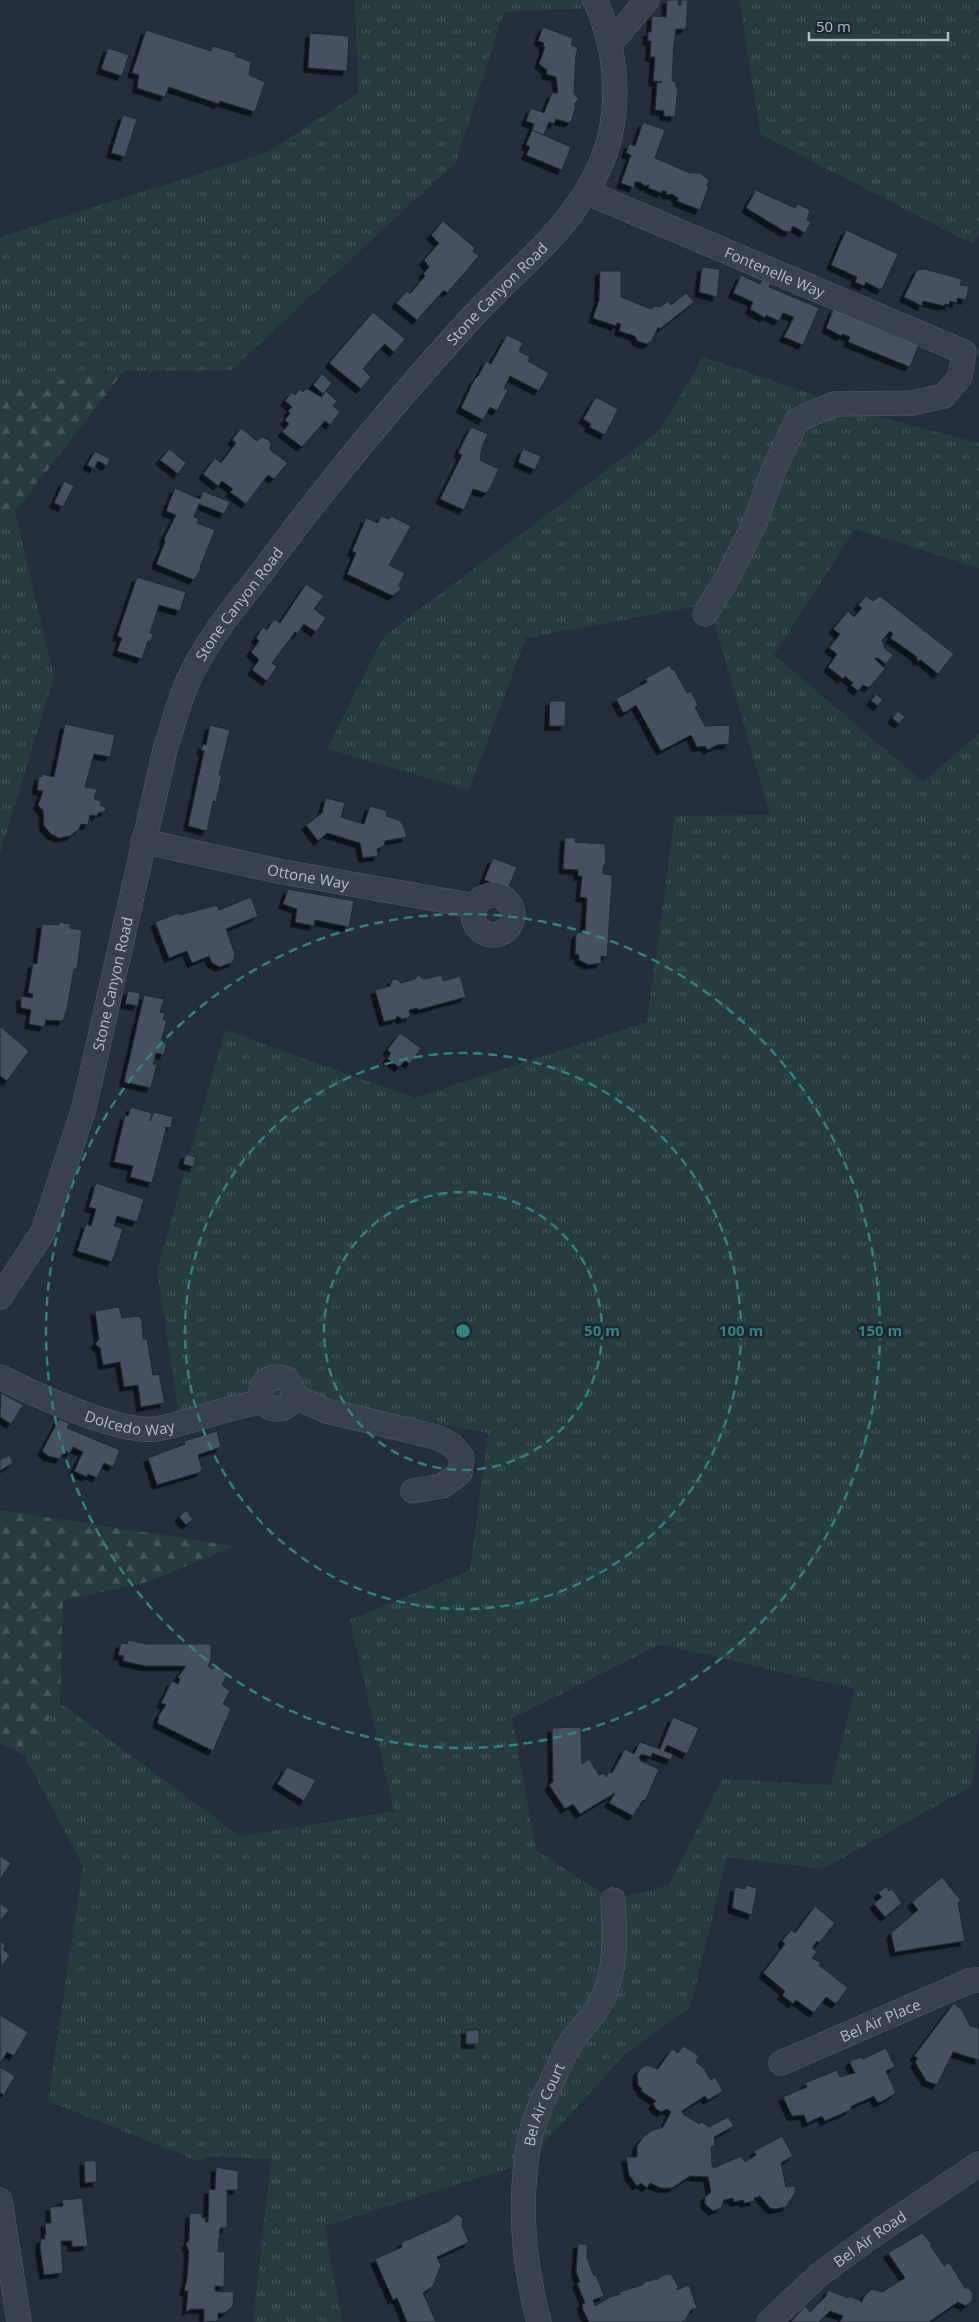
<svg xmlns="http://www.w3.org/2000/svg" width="979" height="2322" font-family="'Open Sans',sans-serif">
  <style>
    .grass { fill: url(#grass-tufts); fill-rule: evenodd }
    .forest { fill: url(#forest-firs) }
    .building { fill: #455162; stroke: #1f2835; filter: url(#shadow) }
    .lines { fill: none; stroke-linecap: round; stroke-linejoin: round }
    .minor-casing { stroke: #565f6c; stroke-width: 25 }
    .minor { stroke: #38414e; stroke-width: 24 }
    .ring { fill: none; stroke: #308480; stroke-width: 2.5; stroke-dasharray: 9 6 }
    .labels { text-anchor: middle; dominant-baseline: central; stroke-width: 5; stroke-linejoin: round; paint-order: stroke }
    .street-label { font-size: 15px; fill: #b4bcc9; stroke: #1d2633 }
    .centre { fill: #308480; stroke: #1d2633; stroke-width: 2.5 }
    .ring-label { font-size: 15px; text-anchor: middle; font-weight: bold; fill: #308480; stroke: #1d2633; stroke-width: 5; stroke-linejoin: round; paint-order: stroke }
  </style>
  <defs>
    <pattern id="grass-tufts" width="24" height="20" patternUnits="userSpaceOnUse" patternTransform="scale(1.25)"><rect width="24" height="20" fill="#263c3f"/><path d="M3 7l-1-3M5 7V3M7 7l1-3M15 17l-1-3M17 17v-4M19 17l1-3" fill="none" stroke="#435659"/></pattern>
    <pattern id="forest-firs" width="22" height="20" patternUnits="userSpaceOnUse" patternTransform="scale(1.25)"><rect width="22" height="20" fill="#263c3f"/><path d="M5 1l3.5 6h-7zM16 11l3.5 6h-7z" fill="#435659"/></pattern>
    <filter id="shadow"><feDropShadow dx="-4.5" dy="4.5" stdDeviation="0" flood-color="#0009"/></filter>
  </defs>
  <rect width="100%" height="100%" fill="#242f3e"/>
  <g class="grass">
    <polygon points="355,0 595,0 599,8 504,12 456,162 231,370 124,371 0,389 0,237 268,152 358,93"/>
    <polygon points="739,0 979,0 979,8 974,14 979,18 979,231 973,244 761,135"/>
    <path d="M703 357 878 417 979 443V568L855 529 774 655 923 782 979 734V1724L972 1786 823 1869 727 1857 690 2008 626 2053 526 2163 325 2226 342 2322H253L271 2159 211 2156 198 2161 48 2101 83 1866 24 1755 60 1703 240 1836 394 1811 350 1620 470 1570 488 1433 293 1396 289 1403 280 1409 180 1423 157 1270 225 1030 415 1098 647 1022 675 816 770 815 709 604 526 638 469 790 327 749 384 636 659 431ZM661 1644 855 1689 831 1785 722 1779 669 1885 613 1900 536 1850 512 1719Z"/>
    <polygon points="15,512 54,677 0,854 0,518"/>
  </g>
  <g class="forest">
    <polygon points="124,371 15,512 0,518 0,389"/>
    <polygon points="0,1510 235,1546 148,1582 63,1600 60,1703 24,1755 0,1743"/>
  </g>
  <g class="building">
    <polygon points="667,0 679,0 678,5 681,5 681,0 688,0 686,29 676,29 674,44 672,81 676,82 676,87 678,87 675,117 664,116 664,111 655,110 657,83 662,82 653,81 655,57 650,57 651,41 648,41 648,32 651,32 652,16 666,17"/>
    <polygon points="543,27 573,38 571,45 578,48 576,55 574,93 579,99 574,104 576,105 572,120 569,123 556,119 554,124 549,122 544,135 532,130 534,124 526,121 531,108 544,113 552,93 558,93 556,77 546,74 547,70 539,64 545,47 543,46 544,43 538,41"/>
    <polygon points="146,30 211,51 213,46 236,53 235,56 251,62 249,75 265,82 255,112 220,101 219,104 169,87 165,97 137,88 139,75 132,73"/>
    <polygon points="310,33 349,36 347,71 308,68"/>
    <polygon points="108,48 129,55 122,76 101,69"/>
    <polygon points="123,115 137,119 125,157 111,153"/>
    <polygon points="643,122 665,130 655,158 690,173 700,173 709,180 707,186 709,186 700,210 677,201 678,198 672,194 668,195 666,194 667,192 662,190 662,193 648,188 649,185 645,186 640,182 635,182 634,188 621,183 631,155 626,153 629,144 635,146"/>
    <polygon points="532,130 571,147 562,170 526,155 530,147 526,145"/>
    <polygon points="756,190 795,208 798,204 810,210 807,220 811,222 805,233 793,226 790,232 784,231 746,208"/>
    <polygon points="443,221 475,248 473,251 479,256 447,293 444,290 417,320 396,303 407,291 410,294 425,276 423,274 429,267 424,260 439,243 431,235"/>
    <polygon points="846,230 898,254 882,289 879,289 866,282 864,286 855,282 857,277 831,265"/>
    <polygon points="702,267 720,269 717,297 699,292"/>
    <polygon points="924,269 962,279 960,285 969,286 966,300 957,298 957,303 950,301 949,305 945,304 944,306 923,301 922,306 904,297 917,270"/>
    <polygon points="600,271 621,271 621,297 651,309 655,306 660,307 668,301 671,305 686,293 694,302 660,329 658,327 652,341 647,344 637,341 635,336 619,331 621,324 617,323 616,326 593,318 599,300"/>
    <polygon points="741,275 760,284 762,280 771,283 769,287 819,308 803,345 784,337 794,317 783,313 779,321 766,315 765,318 750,309 753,302 733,293"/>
    <polygon points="834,308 919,344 910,367 848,342 850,337 842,334 841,336 826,328"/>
    <polygon points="373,312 405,339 394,352 385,344 377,352 363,369 371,377 361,389 329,363"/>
    <polygon points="507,335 523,343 519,351 530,357 528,361 549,373 539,391 510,376 504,388 508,390 497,411 490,407 483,420 461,408 474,380 479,375 486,361 491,364"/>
    <polygon points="322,374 332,383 323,394 313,385"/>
    <polygon points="306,388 321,397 326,391 337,401 333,406 340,412 330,425 325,421 302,447 282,432 289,424 285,420 290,413 288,411 292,407 285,401 292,392 295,395 300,389 303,392"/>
    <polygon points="596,397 618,409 605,435 589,427 591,424 583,419"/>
    <polygon points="471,427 488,434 482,447 480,460 499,469 489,490 486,493 473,489 464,510 440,499 462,455 458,453"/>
    <polygon points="241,428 257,441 262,437 269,440 271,444 270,450 288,463 274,479 268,475 246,504 230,492 233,489 222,481 218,486 203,474 215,458 221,463 236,443 232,440"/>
    <polygon points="169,449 186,463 178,474 160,460"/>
    <polygon points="523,449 541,456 535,470 518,462"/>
    <polygon points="95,451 110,459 107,466 98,461 94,469 87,465"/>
    <polygon points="64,481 74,486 63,507 54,503"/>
    <polygon points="175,488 200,499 203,491 230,502 224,514 199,504 194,517 199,519 197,523 215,530 200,567 201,569 194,580 156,564 165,542 164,539 176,515 166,511"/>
    <polygon points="381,516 389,519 391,516 411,526 389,565 405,573 399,585 401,589 393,596 347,574 356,553 352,551 366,518 378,523"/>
    <polygon points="137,577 186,592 180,611 159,605 150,633 153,634 151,641 148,641 142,659 117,651 122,638 117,636"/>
    <polygon points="306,584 324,596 314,609 326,618 316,632 304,624 297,634 295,632 272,663 277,666 267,681 252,670 259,660 251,652 259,641 256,638 263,627 267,630 274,619 280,623"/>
    <polygon points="866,596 873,601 880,596 954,654 938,674 921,660 918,661 916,656 890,638 893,634 890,631 882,640 885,649 893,655 886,664 878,658 874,658 885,669 869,688 863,685 858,691 851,685 853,683 845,676 843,679 828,667 837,654 829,648 840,634 833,629 848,611 854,617 862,608 858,605"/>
    <polygon points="670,665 672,670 674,669 687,693 691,691 698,705 695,707 705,726 730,725 729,744 717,745 708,750 705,746 697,747 691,735 661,751 636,705 626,712 623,712 616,699 647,682 645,679"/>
    <polygon points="876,694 883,700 878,706 871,701"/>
    <polygon points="550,701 566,701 565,726 549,726"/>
    <polygon points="898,711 905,717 899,724 892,718"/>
    <polygon points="65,724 115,735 110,757 94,754 85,787 97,789 94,799 101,801 100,805 105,807 106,811 98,813 97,816 90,815 88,825 81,824 79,829 70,836 59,838 51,834 44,826 43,811 38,805 43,791 37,790 39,776 42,777 43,774 54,777"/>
    <polygon points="210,725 230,730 219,775 222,775 216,802 213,801 207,831 188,826 204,751 201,750 203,744 206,745"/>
    <polygon points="326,798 345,803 341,817 364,824 370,806 387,811 386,816 399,820 403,825 407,837 385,841 384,846 377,849 378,856 363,858 360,843 327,833 318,841 306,825 322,813"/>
    <polygon points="565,837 576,838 575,842 605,844 606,863 603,866 603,874 612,875 612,881 607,957 601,956 601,963 589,965 579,960 579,955 575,954 576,935 579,932 585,933 587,898 580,897 582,876 578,876 578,870 563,869"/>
    <polygon points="493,858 517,867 508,889 484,880"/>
    <polygon points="288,889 354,901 349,927 315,920 314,926 295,922 297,909 283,904"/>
    <polygon points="251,897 258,916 226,929 235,954 233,962 220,967 212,963 209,956 192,963 187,951 169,958 155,922 179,913 180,915 217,905 219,910"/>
    <polygon points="59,922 70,924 70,928 82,930 77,969 74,969 67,1009 63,1021 46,1020 44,1027 29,1024 31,1010 21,1008 21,996 32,998 33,994 28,993 33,963 37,964 42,924 59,925"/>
    <polygon points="418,975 424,979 442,975 443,981 460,976 466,997 418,1010 417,1008 409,1010 410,1017 402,1019 397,1016 396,1019 384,1022 375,990 390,986 392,980 397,979 401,983 415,979"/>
    <polygon points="128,991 140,993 138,1006 125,1004"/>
    <polygon points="144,995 164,999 160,1012 165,1013 163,1020 167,1020 161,1042 167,1043 164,1055 156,1053 153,1064 157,1064 151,1088 124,1082"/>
    <polygon points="0,1026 29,1051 7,1081 0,1076"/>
    <polygon points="400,1033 421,1048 410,1064 405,1061 399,1067 387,1059 391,1053 387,1050"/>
    <polygon points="131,1107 152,1113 150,1121 154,1112 173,1117 171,1128 165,1127 166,1129 152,1183 130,1177 133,1166 114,1162 125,1115 128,1116"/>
    <polygon points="186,1154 196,1157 194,1167 183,1164"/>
    <polygon points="96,1183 144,1199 137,1222 117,1216 114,1226 123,1229 112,1262 77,1251 86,1224 91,1226 96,1209 89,1207"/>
    <polygon points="119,1307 122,1318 139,1316 142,1320 143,1339 147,1339 153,1375 159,1374 165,1403 141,1407 138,1385 124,1387 120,1362 103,1365 100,1348 95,1344 99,1339 95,1311"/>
    <polygon points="1,1393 23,1405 11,1424 0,1417"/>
    <polygon points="59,1419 69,1423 67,1428 120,1450 113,1467 104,1463 97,1478 88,1474 87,1477 74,1471 83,1452 73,1447 70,1453 64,1451 60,1459 48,1456 42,1451"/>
    <polygon points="217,1431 221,1447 198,1455 202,1469 201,1472 157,1485 148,1458 185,1444 184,1441"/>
    <polygon points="9,1455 13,1463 0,1471 0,1458 1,1460"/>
    <polygon points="186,1510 193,1519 186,1525 179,1517"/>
    <polygon points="128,1640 146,1644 211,1644 211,1660 208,1666 212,1669 217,1666 224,1670 226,1677 222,1685 230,1691 223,1704 230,1708 230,1711 213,1751 157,1723 159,1718 158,1717 166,1705 161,1703 172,1681 178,1684 180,1680 178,1677 186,1666 145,1666 123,1661 124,1656 118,1655 121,1643 127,1644"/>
    <polygon points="673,1717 699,1728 687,1754 667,1745 664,1751 673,1754 671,1760 652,1753 651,1757 641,1754 639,1758 641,1761 659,1769 645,1801 643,1800 633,1816 609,1803 615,1793 580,1814 573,1804 565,1809 549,1785 553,1782 552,1728 581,1727 582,1764 589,1759 599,1775 604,1773 606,1777 609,1772 612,1773 625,1749 634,1754 640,1742 660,1749"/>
    <polygon points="287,1767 316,1780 304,1801 277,1784"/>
    <polygon points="0,1856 11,1863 0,1880"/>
    <polygon points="942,1877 962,1902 958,1902 965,1941 895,1952 891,1933 918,1910 912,1902"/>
    <polygon points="746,1885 757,1888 752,1915 732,1908 735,1887 745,1889"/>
    <polygon points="886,1887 889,1891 892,1889 902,1903 885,1917 874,1904 882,1897 878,1893"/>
    <polygon points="0,1903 9,1910 0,1921"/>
    <polygon points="815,1906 835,1923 819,1943 817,1941 812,1948 817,1952 812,1958 821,1963 819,1965 848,1988 836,2004 826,1997 814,2013 796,2000 793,2004 782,1995 785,1991 763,1973 785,1944 782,1941 791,1930 795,1933"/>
    <polygon points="0,1941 6,1946 3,1949 10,1955 1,1967"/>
    <polygon points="954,2003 962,2010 970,2026 979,2028 979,2060 953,2052 937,2085 926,2081 915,2062 918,2058 914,2056"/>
    <polygon points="0,2015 28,2032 14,2056 7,2052 0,2064"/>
    <rect x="466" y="2030" width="13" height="14"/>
    <polygon points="683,2046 699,2056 696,2062 707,2071 705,2071 711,2080 715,2077 723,2091 708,2100 705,2096 688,2107 682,2111 683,2114 699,2124 702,2122 709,2127 728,2117 734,2126 714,2137 715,2146 711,2147 712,2166 714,2168 741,2156 745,2162 756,2155 754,2151 782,2136 793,2156 781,2163 786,2187 795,2186 795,2193 786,2207 775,2209 770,2208 760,2196 754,2198 755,2201 744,2203 744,2200 734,2202 733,2198 724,2200 721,2208 713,2211 705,2204 705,2197 711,2192 708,2177 690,2176 672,2188 661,2188 650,2183 647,2188 641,2183 637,2186 629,2175 626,2157 637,2157 637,2146 643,2137 653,2130 663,2127 671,2112 667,2109 661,2112 656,2109 653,2104 656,2101 641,2091 642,2089 638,2085 637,2074 641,2068 647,2065 658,2069 672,2049 678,2053"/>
    <polygon points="886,2048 895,2067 886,2071 896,2093 881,2102 877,2102 874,2096 852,2106 850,2110 825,2121 822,2116 807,2123 804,2115 792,2116 783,2097 807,2087 805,2083 837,2070 840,2077 855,2073 850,2063 852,2060 862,2057 863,2059"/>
    <polygon points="0,2067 15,2076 4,2095 0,2093"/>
    <polygon points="84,2161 96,2161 97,2182 85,2183"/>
    <polygon points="216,2167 238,2171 238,2190 227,2190 227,2228 220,2228 218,2252 225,2252 224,2287 215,2286 215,2291 234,2292 233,2306 225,2313 218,2313 218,2321 204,2322 204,2309 191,2309 186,2312 188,2291 184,2291 187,2279 189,2252 186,2244 189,2240 190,2213 202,2214 202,2218 206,2218 205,2222 208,2222 209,2189 215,2190"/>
    <polygon points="82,2198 88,2246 72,2247 72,2241 61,2241 63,2273 44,2275 40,2246 41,2239 45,2239 44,2235 46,2235 45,2223 51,2223 50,2207 63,2206 62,2200"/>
    <polygon points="457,2214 463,2219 462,2226 469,2242 437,2257 441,2265 433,2286 423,2293 436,2322 407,2322 397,2298 393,2300 375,2259 402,2247 401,2243 449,2221"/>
    <polygon points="922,2233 932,2244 930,2245 944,2266 949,2262 965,2288 969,2288 973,2294 972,2301 966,2306 958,2302 929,2322 840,2322 843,2316 830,2311 819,2322 791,2322 805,2306 810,2312 826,2296 828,2290 848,2298 849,2296 861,2301 861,2303 865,2295 872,2289 882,2292 905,2278 888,2253"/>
    <polygon points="578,2244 587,2244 587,2258 594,2276 596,2275 604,2296 593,2300 595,2306 610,2297 620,2294 619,2292 642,2285 646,2281 651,2281 654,2278 656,2280 663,2275 671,2274 678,2286 677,2290 688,2285 690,2288 697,2308 691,2310 685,2321 681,2322 589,2322 583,2310 582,2304 585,2303 577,2283 580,2282 576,2272"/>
  </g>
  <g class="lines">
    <g class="minor-casing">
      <g id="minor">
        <polyline points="611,43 647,0"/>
        <path id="s1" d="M586 192 964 352 960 377 944 396 911 403 834 404 797 420 774 469 755 522 727 579 705 614"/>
        <path id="s2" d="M143 841 278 871 475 906"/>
        <circle cx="493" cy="915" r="20"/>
        <path id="s3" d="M0 1297 43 1232 84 1108 165 750C174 722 181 691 196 665 214 630 241 600 265 568 330 480 399 397 473 316 518 268 571 229 599 168 623 116 618 51 595 0"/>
        <circle cx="277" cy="1393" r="16"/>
        <path id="s4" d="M0 1377C34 1394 119 1434 156 1429 192 1423 226 1406 263 1402"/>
        <polyline points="293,1396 327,1411 436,1437 451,1444 462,1457 460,1473 442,1486 413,1491"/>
        <path id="s5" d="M781 2063 972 1980H979"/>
        <polyline points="0,2200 19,2322"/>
        <path id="s6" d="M539 2322C523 2262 518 2199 530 2138 533 2119 544 2098 552 2081 558 2068 564 2053 572 2041 580 2029 591 2019 598 2007 617 1976 615 1936 613 1900"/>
        <path id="s7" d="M769 2322 819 2275 879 2231 979 2164"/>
      </g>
    </g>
    <use href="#minor" class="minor"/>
  </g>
  <g class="ring">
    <circle cx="463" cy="1331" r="139"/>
    <circle cx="463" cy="1331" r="278"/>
    <circle cx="463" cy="1331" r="417"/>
  </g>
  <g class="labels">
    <g class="street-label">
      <text stroke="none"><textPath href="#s1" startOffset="205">Fontenelle Way</textPath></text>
      <text stroke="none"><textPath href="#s3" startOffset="1145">Stone Canyon Road</textPath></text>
      <text stroke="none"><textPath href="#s3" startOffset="741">Stone Canyon Road</textPath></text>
      <text stroke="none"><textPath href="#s2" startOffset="169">Ottone Way</textPath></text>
      <text stroke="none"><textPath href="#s3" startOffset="336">Stone Canyon Road</textPath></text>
      <text stroke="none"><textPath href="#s4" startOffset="139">Dolcedo Way</textPath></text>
      <text stroke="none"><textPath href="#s5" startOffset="108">Bel Air Place</textPath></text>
      <text stroke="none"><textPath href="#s6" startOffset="222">Bel Air Court</textPath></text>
      <text stroke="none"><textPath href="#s7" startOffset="131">Bel Air Road</textPath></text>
    </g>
  </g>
  <circle cx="463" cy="1331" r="8" class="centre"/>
  <g class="ring-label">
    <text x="602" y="1336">50 m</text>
    <text x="741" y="1336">100 m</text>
    <text x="880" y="1336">150 m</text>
  </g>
  <path d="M809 32v8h139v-8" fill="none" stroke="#b4bcc9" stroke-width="2.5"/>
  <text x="816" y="32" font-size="15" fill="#b4bcc9" stroke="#1d2633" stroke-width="4" paint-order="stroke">50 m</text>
</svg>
